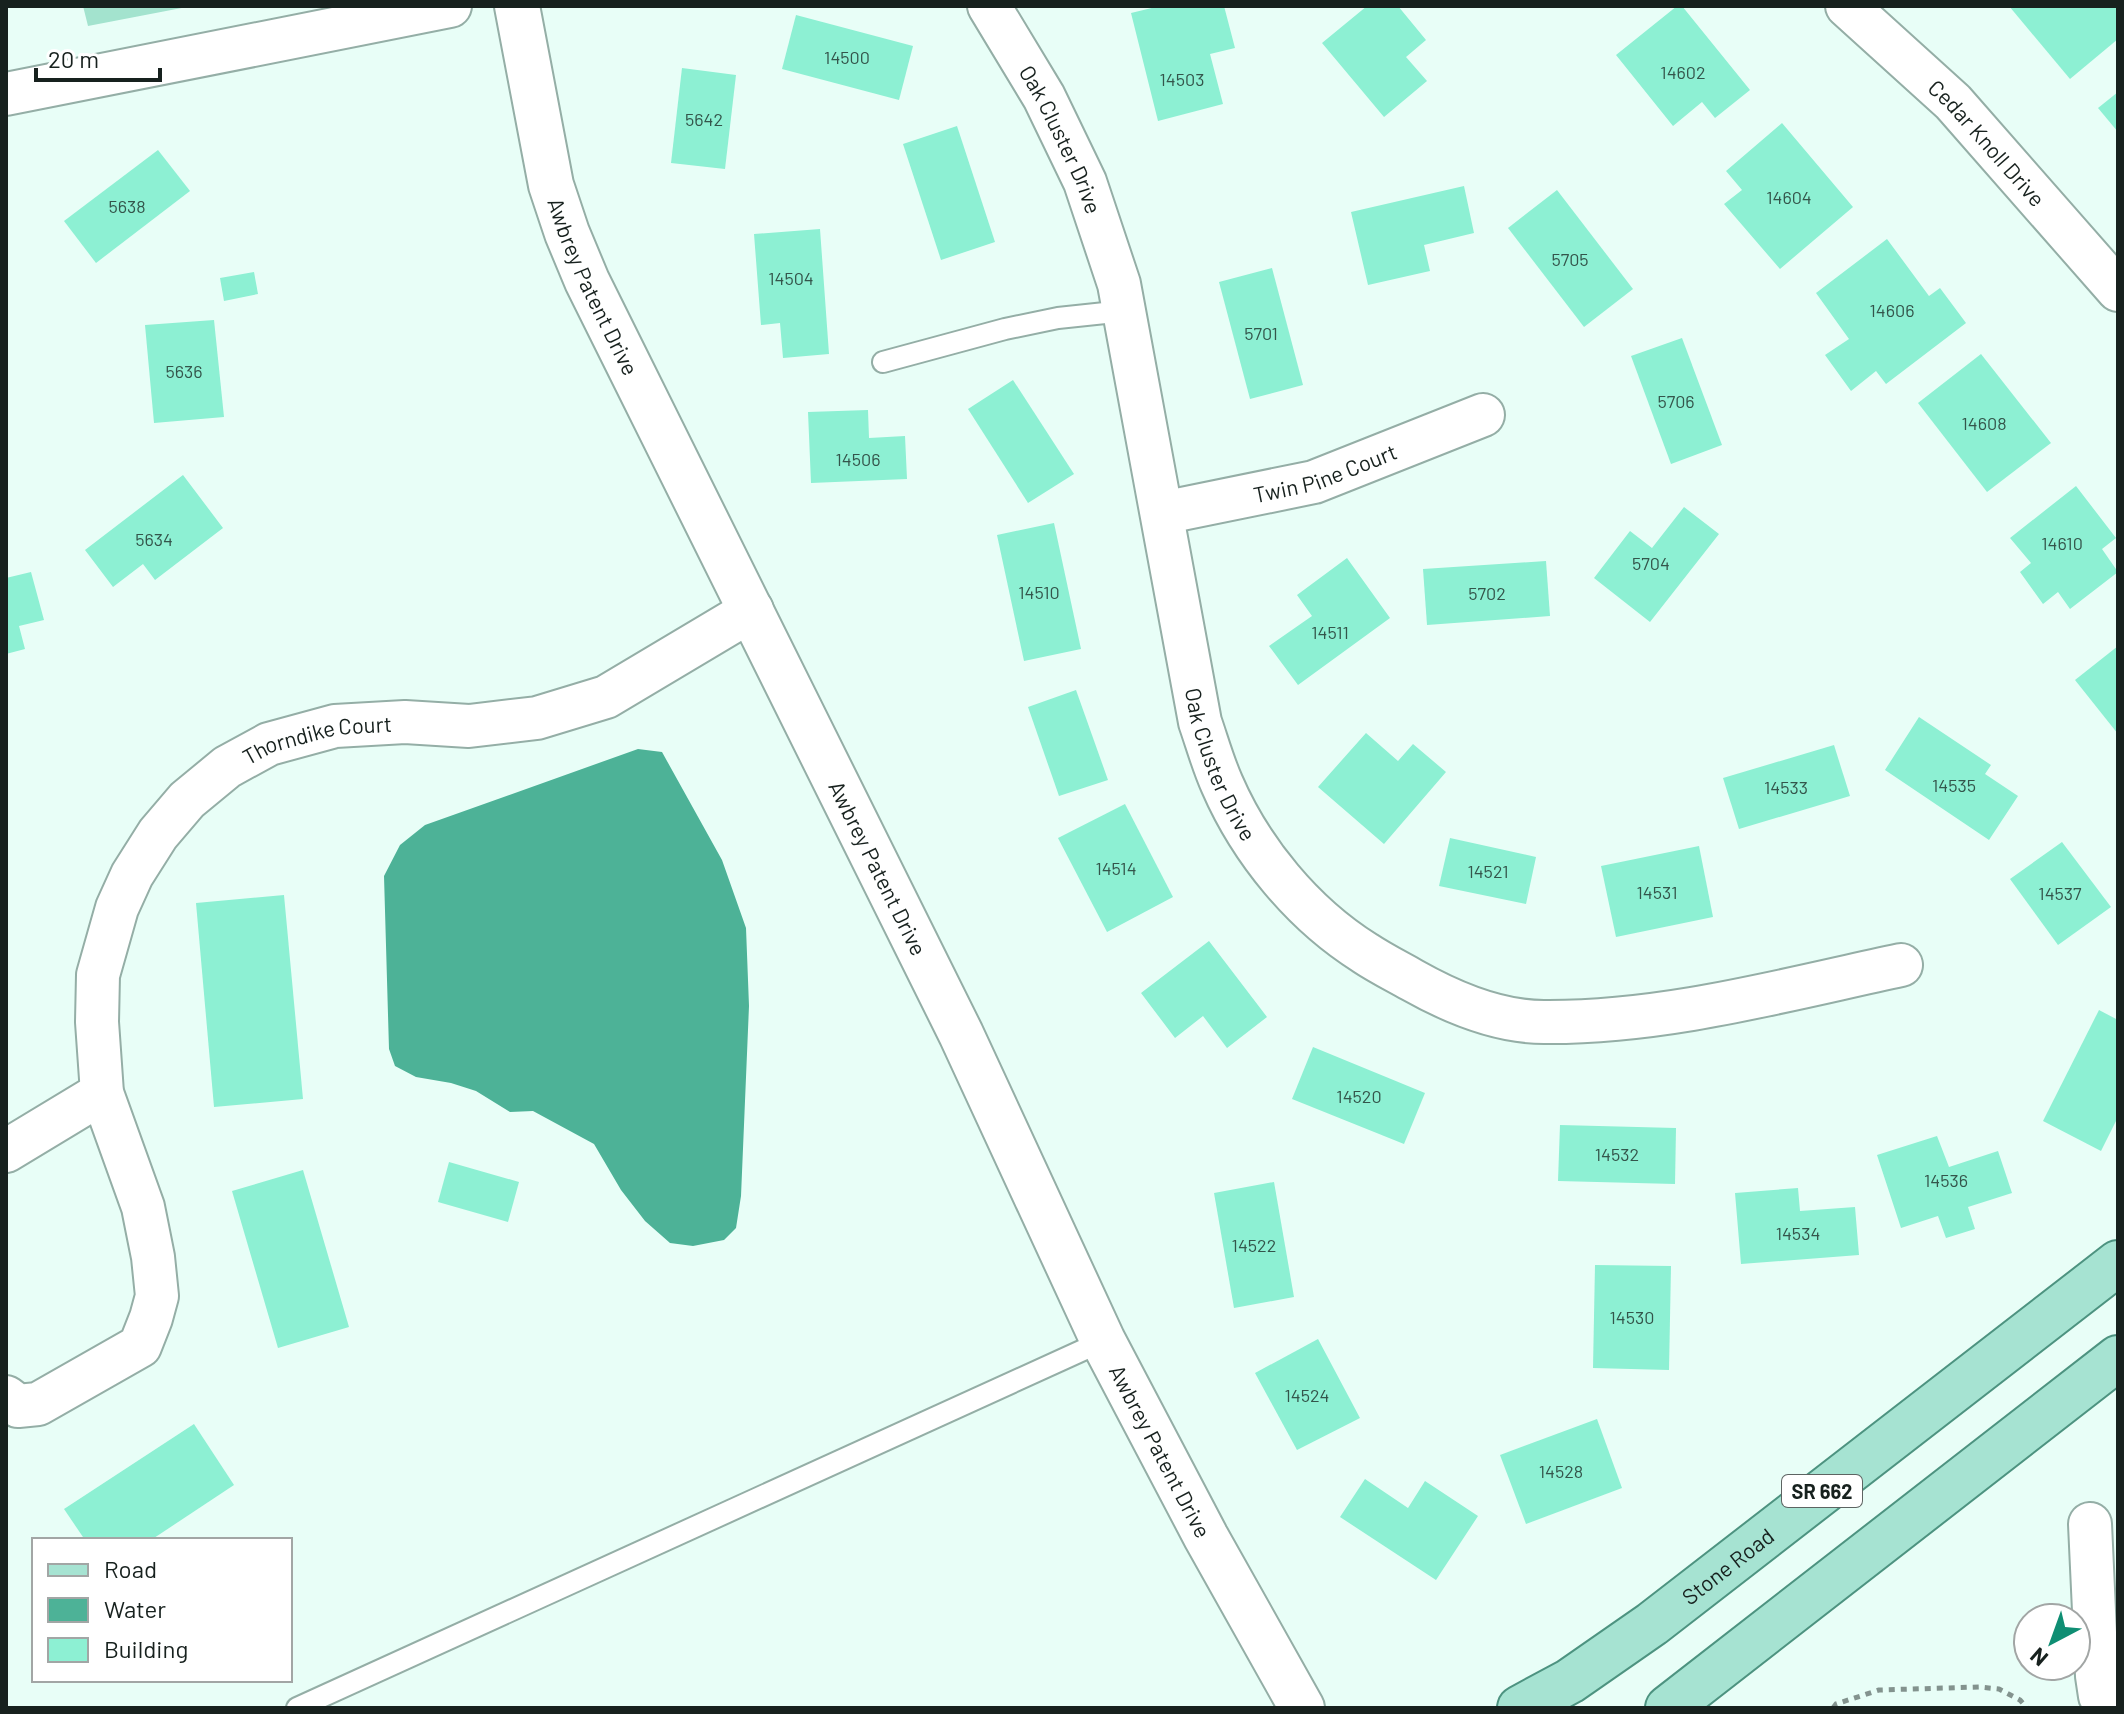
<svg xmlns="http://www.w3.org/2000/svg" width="2124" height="1714" font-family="Barlow,sans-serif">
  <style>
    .green { fill: #a3e3ce }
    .water { fill: #4db297 }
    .building { fill: #8df0d3 }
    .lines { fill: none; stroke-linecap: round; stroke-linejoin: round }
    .lane-casing { stroke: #94aea6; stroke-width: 24 }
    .street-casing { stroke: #94aea6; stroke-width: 46 }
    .secondary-casing { stroke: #94aea6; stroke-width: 48 }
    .primary-casing { stroke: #4d9380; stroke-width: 48 }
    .path { stroke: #83938e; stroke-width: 5; stroke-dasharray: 6 6; stroke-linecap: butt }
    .lane { stroke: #fff; stroke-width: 20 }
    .street { stroke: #fff; stroke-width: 42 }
    .secondary { stroke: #fff; stroke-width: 44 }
    .primary { stroke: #a6e3d2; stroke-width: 44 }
    .labels { text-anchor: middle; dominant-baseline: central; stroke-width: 8; stroke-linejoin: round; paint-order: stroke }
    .number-label { font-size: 18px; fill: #34554b }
    .shield { fill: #fff; stroke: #5d6462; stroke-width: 2 }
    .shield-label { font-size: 20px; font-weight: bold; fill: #17211e }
    .street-label { font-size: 22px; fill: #17211e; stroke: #fff }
  </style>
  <rect width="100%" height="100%" fill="#e8fef7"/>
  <polygon class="green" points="83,6 192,6 88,26"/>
  <polygon class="water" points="638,749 662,752 722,860 746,928 749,1006 741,1196 736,1228 724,1240 693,1246 670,1243 645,1221 621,1190 594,1144 533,1111 510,1112 476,1091 451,1083 416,1077 395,1066 389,1049 384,876 400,845 425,825"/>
  <g class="building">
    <polygon points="1160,6 1224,6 1235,48 1210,54 1223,104 1158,121 1131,13"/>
    <polygon points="1367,6 1398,6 1426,40 1406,57 1427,81 1384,117 1322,43"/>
    <polygon points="1677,6 1682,6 1750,90 1715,118 1702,102 1673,126 1616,55"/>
    <polygon points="2009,6 2118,6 2118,39 2070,79"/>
    <polygon points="796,15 913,46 899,100 782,69"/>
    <polygon points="682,68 736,75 725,169 671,163"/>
    <polygon points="2118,92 2118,132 2098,108"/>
    <polygon points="1782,123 1853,207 1780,269 1724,204 1742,190 1726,171"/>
    <polygon points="957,126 995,242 941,260 903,144"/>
    <polygon points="158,150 190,191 96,263 64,221"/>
    <polygon points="1464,186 1474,233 1424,245 1430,271 1368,285 1351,212"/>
    <polygon points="1557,190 1633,289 1584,327 1508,228"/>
    <polygon points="820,229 829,354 783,358 780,323 761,325 754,234"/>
    <polygon points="1887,239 1929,296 1940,288 1966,323 1886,384 1876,371 1851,391 1825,355 1849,339 1816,293"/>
    <polygon points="1272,268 1303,385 1250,399 1219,282"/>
    <polygon points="254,272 258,294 224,301 220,278"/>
    <polygon points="214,320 224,417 154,423 145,325"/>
    <polygon points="1682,338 1722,445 1671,464 1631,356"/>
    <polygon points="1981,354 2051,443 1987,492 1918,403"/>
    <polygon points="1013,380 1074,474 1028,503 968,409"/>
    <polygon points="868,410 869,438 905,436 907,479 811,483 808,412"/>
    <polygon points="183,475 223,528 155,580 143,564 113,587 85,550"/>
    <polygon points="2076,486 2116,538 2102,549 2118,572 2070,609 2058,592 2043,604 2020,572 2031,563 2010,538"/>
    <polygon points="1684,507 1719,534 1650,622 1594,578 1630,531 1652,548"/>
    <polygon points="1054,523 1081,649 1024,661 997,535"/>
    <polygon points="1347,558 1390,618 1298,685 1269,646 1312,616 1297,595"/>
    <polygon points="1546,561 1550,616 1427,625 1423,569"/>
    <polygon points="31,572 44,620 19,626 25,649 6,654 6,578"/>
    <polygon points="2118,646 2118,734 2075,680"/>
    <polygon points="1076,690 1108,780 1059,796 1028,707"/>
    <polygon points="1919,717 1991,765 1985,774 2018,796 1989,840 1885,770"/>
    <polygon points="1366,733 1398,761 1413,744 1446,772 1384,844 1318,787"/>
    <polygon points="1834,745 1850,796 1739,829 1723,778"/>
    <polygon points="1125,804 1173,897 1107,932 1058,838"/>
    <polygon points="1450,838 1536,857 1526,904 1439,886"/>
    <polygon points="2062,842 2111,907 2058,945 2010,879"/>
    <polygon points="1699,846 1713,917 1616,937 1601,866"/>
    <polygon points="284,895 303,1099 214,1107 196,903"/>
    <polygon points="1209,941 1267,1017 1227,1048 1203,1016 1175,1038 1141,993"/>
    <polygon points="2099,1010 2118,1020 2118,1117 2101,1151 2043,1121"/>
    <polygon points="1313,1047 1425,1093 1404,1144 1292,1099"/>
    <polygon points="1560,1125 1676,1128 1675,1184 1558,1181"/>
    <polygon points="1937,1136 1949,1167 1998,1151 2012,1193 1968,1207 1975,1229 1946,1238 1938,1216 1901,1228 1877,1155"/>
    <polygon points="449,1162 519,1182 508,1222 438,1202"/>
    <polygon points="303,1170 349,1327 278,1348 232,1191"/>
    <polygon points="1274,1182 1294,1297 1234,1308 1214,1193"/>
    <polygon points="1798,1188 1800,1211 1855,1207 1859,1255 1741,1264 1735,1193"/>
    <polygon points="1595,1265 1671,1266 1669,1370 1593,1368"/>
    <polygon points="1318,1339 1360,1418 1297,1450 1255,1373"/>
    <polygon points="1597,1419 1622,1488 1526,1524 1500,1455"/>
    <polygon points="194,1424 234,1485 151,1540 85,1540 64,1509"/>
    <polygon points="1365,1479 1408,1508 1425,1481 1478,1516 1436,1580 1340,1517"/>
  </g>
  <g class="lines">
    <g class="lane-casing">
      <g id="lane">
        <polyline points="883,362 1005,329 1058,318 1124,311"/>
        <polyline points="297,1708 1103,1341"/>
      </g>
    </g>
    <g class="street-casing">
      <g id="street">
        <path id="s1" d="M989 6 1044 97 1085 182 1119 284 1200 722C1207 742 1213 764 1222 784 1251 851 1303 914 1365 953 1380 963 1396 971 1412 980 1451 1002 1498 1022 1544 1022 1665 1023 1784 990 1901 965"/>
        <path id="s2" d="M1847 6 1953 102 2118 290"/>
        <polyline points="6,94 450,6"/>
        <path id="s3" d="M1162 513 1314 482 1483 415"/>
        <polyline points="6,1151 102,1093"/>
        <path id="s4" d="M6 1397 18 1406 38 1404 140 1346 151 1318 157 1296 153 1257 143 1207 102 1093 97 1022 98 975 117 908 132 875 158 834 187 800 227 767 269 744 335 726 405 722 469 726 537 718 606 697 752 610"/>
        <polyline points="2090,1524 2097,1676 2100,1696 2107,1708"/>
      </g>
    </g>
    <g class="secondary-casing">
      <g id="secondary">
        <path id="s5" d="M517 6 551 185 567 233 587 281 961 1034 1103 1341 1206 1537 1302 1708"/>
      </g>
    </g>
    <g class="primary-casing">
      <g id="primary">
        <path id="s6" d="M1520 1708 1570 1681 1652 1624 2118 1263"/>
        <polyline points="1668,1708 2118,1358"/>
      </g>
    </g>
    <polyline class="path" points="1833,1708 1836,1704 1879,1690 1979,1687 1999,1689 2020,1700 2027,1708"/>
    <use href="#lane" class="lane"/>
    <use href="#street" class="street"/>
    <use href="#secondary" class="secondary"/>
    <use href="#primary" class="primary"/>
  </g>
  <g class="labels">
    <g class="number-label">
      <text x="847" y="57">14500</text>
      <text x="1683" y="72">14602</text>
      <text x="1182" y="79">14503</text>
      <text x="704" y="119">5642</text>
      <text x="1789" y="197">14604</text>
      <text x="127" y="206">5638</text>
      <text x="1570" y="259">5705</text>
      <text x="791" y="278">14504</text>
      <text x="1892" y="310">14606</text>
      <text x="1261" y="333">5701</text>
      <text x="184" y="371">5636</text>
      <text x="1676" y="401">5706</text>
      <text x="1984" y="423">14608</text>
      <text x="858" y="459">14506</text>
      <text x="154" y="539">5634</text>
      <text x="2062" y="543">14610</text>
      <text x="1651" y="563">5704</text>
      <text x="1039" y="592">14510</text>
      <text x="1487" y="593">5702</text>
      <text x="1330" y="632">14511</text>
      <text x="1954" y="785">14535</text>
      <text x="1786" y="787">14533</text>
      <text x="1116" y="868">14514</text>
      <text x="1488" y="871">14521</text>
      <text x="1657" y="892">14531</text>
      <text x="2060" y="893">14537</text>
      <text x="1359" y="1096">14520</text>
      <text x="1617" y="1154">14532</text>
      <text x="1946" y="1180">14536</text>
      <text x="1798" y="1233">14534</text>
      <text x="1254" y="1245">14522</text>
      <text x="1632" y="1317">14530</text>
      <text x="1307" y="1395">14524</text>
      <text x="1561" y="1471">14528</text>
    </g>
    <rect class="shield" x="1782" y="1475" width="80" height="32" rx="6"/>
    <g class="shield-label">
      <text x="1822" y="1491">SR 662</text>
    </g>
    <g class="street-label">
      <text stroke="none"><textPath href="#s1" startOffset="152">Oak Cluster Drive</textPath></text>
      <text stroke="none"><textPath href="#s2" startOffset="196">Cedar Knoll Drive</textPath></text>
      <text stroke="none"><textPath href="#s5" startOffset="292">Awbrey Patent Drive</textPath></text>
      <text stroke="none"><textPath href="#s3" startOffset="168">Twin Pine Court</textPath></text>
      <text stroke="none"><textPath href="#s4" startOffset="882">Thorndike Court</textPath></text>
      <text stroke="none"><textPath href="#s1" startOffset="800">Oak Cluster Drive</textPath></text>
      <text stroke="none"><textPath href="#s5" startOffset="940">Awbrey Patent Drive</textPath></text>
      <text stroke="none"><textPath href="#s5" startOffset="1588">Awbrey Patent Drive</textPath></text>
      <text stroke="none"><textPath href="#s6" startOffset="252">Stone Road</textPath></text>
    </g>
  </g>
  <rect width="2124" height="1714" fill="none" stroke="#17211e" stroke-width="16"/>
  <rect x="32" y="1538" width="260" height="144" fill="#ffffff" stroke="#a2a6a5" stroke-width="2"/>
  <rect x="48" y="1564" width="40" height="12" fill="#a6e3d2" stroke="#a2a6a5" stroke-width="2"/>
  <text x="104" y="1578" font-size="24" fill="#17211e">Road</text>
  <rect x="48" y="1598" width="40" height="24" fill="#4db297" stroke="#a2a6a5" stroke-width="2"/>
  <text x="104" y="1618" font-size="24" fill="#17211e">Water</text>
  <rect x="48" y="1638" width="40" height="24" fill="#8df0d3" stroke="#a2a6a5" stroke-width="2"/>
  <text x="104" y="1658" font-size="24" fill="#17211e">Building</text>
  <g transform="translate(2052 1642) rotate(221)"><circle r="38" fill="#ffffff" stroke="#a2a6a5" stroke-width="2"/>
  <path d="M0-6L14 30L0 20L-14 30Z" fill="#0f8e73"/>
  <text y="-12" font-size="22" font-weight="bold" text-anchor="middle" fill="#17211e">N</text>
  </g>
  <path d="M36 68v12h124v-12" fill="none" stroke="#17211e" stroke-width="4"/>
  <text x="48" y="68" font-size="24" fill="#17211e" stroke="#ffffff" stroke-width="6" paint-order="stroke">20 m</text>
</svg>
